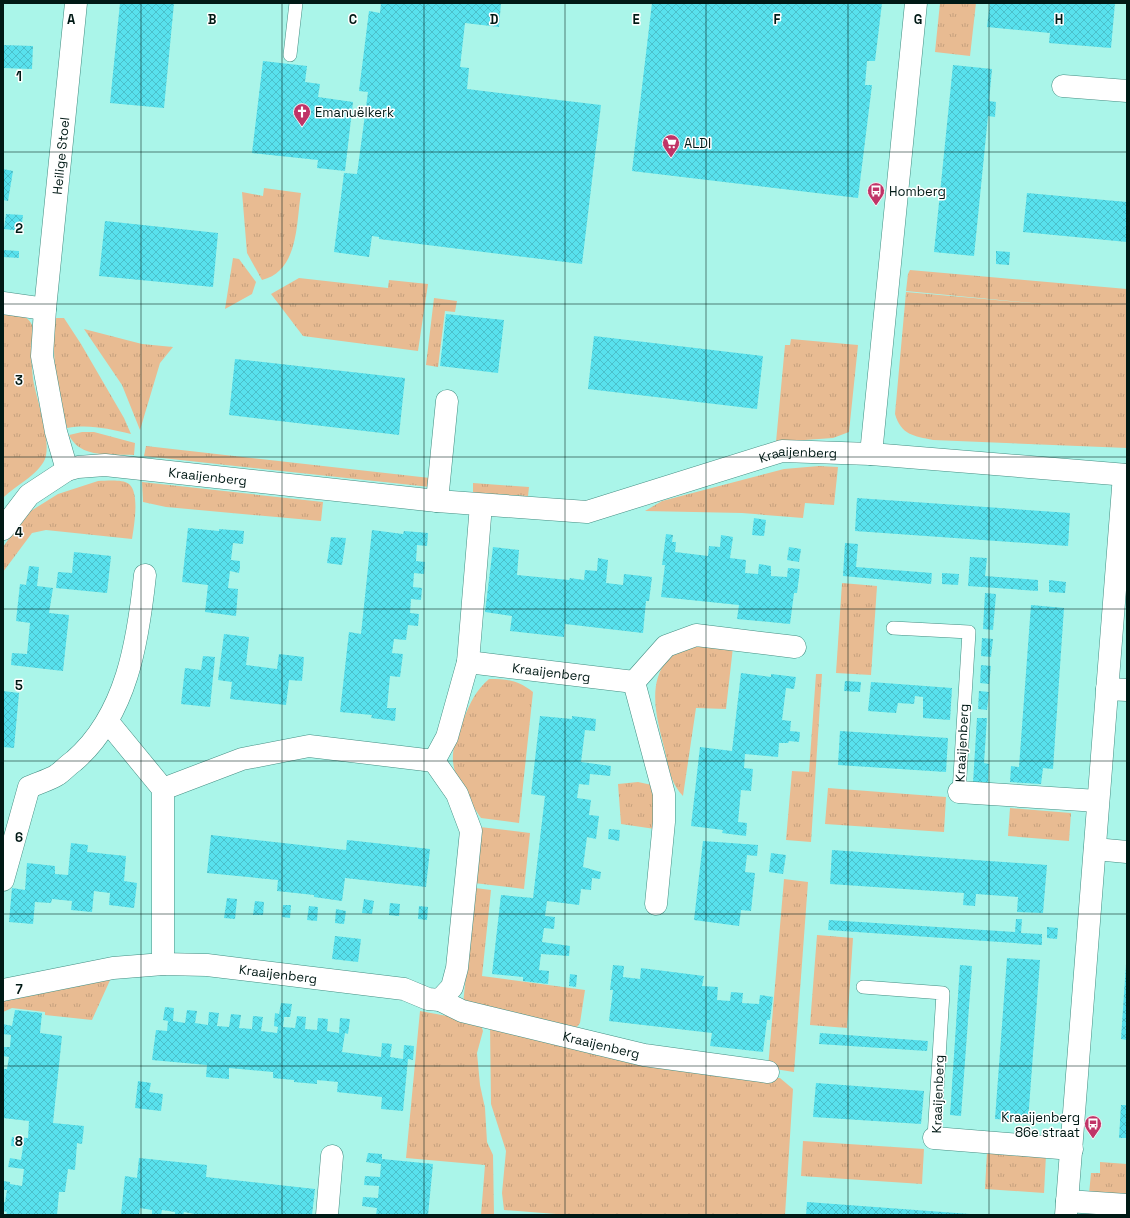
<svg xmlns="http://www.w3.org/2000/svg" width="1130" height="1218" font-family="'Space Grotesk',sans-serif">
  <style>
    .grass { fill: url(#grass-tufts) }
    .building { fill: url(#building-cross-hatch) }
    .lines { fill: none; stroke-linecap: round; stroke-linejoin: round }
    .lane-casing { stroke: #448e83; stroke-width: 14 }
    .street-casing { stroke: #448e83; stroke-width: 23 }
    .lane { stroke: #fff; stroke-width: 13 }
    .street { stroke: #fff; stroke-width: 22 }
    .grid { fill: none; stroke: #001915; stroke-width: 1; stroke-opacity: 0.55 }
    .labels { text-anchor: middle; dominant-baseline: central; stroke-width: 3; stroke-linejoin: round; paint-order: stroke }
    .poi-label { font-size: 13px; fill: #001915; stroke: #fff; text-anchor: start }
    .street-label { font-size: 13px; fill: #001915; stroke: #fff }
    .grid-label { font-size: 13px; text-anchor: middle; font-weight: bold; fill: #001915; stroke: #fff; stroke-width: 3; stroke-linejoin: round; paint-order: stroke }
  </style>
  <defs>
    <pattern id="grass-tufts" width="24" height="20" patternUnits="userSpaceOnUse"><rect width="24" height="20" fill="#e8bb92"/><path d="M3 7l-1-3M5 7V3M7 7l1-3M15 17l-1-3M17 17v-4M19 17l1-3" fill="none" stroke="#c5a07d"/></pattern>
    <pattern id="building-cross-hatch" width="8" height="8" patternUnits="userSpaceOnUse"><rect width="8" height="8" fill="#58e1ed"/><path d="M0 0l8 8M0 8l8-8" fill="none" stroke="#4bc0ca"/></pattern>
  </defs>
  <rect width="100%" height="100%" fill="#aaf5e9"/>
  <g class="grass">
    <polygon points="940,3 976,3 970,56 935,52"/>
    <path d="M264 188 301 193C296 223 299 271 262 280L247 253 242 192 263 196Z"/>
    <polygon points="233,258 239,259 256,282 252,294 225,309"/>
    <path d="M910 270 1127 289V448L933 440C914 436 901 435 895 414L906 292 1062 306 906 291 908 274Z"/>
    <polygon points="299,278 388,288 389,280 428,284 418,351 303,336 271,294"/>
    <polygon points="434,298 457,301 455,312 445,311 438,367 426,365"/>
    <path d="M3 310C15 312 28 314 33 327 35 333 31 342 31 348 31 358 32 369 33 379 36 398 52 442 45 459 38 475 15 486 3 498Z"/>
    <path d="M55 318H64L81 344 124 418 131 434C109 429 90 424 67 428 57 392 51 355 55 318Z"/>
    <polygon points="84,329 142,344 173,347 160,363 140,430 122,385"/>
    <polygon points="791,339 858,345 849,432 833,438 776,442 785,345 790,345"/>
    <path d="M82 432H94L135 443 134 455C112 454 80 459 69 435Z"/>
    <polygon points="146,446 430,478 430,487 144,456"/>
    <polygon points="819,466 838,467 834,505 805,503 803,518 742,513 645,511 662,501 784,469"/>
    <path d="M98 481C107 481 122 479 129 484 140 493 134 526 132 539L46 530 32 533 3 572V547L26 514 58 494Z"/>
    <polygon points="142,482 323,502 321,521 166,507 143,502"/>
    <polygon points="473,483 529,487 528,496 473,493"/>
    <polygon points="842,583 877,586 871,675 836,673"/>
    <path d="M699 643 733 647 726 709 696 708 683 796C670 782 669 769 665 751 658 723 646 686 667 660 674 651 688 647 699 643Z"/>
    <polygon points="816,674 822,674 811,842 786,840 792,771 809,772"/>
    <path d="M489 679C508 679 517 680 533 692L519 823 481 818C469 800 451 777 453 754 454 741 460 730 464 718 470 703 476 690 489 679Z"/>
    <polygon points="638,782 652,785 655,795 655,829 621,824 618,784"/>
    <polygon points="828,788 946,797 944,832 825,824"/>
    <polygon points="1010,808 1071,813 1069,841 1008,836"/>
    <polygon points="480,827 530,833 524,889 474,883"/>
    <polygon points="784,879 808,882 794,1072 768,1068"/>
    <polygon points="475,888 491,890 482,976 585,990 580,1023 577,1027 463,1004"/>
    <polygon points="817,935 853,938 847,1028 810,1025"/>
    <polygon points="111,978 92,1020 45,1015 45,1012 12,1008 3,1012 3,998"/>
    <polygon points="420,1011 480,1022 483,1031 477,1053 480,1085 485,1108 487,1142 493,1155 494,1215 481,1215 485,1165 406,1158"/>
    <polygon points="490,1024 641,1062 780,1078 793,1089 785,1215 569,1215 504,1210 502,1193 506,1151 491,1104"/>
    <polygon points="803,1141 924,1149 922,1184 801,1176"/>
    <polygon points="987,1152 1046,1155 1044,1193 985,1189"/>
    <polygon points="1100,1162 1127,1164 1127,1197 1089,1194 1091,1173 1100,1173"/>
  </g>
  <g class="building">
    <polygon points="120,3 174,3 164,108 110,103"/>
    <polygon points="381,3 501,3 499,27 465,23 460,67 469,68 467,89 601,105 582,264 379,239 379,237 372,236 369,257 334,252 344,173 357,174 368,92 359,91 369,11 380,13"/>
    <polygon points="652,3 882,3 875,61 867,61 865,85 872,85 858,198 632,171"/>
    <polygon points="990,3 1115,3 1111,48 1049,43 1050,33 987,27"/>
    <polygon points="3,45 33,46 32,69 3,68"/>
    <polygon points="263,61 307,66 305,82 320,84 318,97 353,102 345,171 317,168 318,160 252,153"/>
    <polygon points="953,65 992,69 989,101 996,102 995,117 988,116 974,256 934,252"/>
    <polygon points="3,169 13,171 8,201 3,200"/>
    <polygon points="1027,193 1127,202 1127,242 1023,232"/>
    <polygon points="6,214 23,215 21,231 4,229"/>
    <polygon points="105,221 218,233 213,287 99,276"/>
    <polygon points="3,250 19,251 19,258 3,257"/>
    <polygon points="996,251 1010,252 1009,265 996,264"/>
    <polygon points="446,314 504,320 498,373 440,366"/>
    <polygon points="594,336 763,356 757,409 588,389"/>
    <polygon points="235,359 405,378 399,435 229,415"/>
    <polygon points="857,498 1070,513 1068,546 855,531"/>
    <polygon points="754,518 766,520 764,536 752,535"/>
    <polygon points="188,528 219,531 219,529 244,531 243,544 233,543 231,560 240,561 240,567 239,573 230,571 228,588 238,589 236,616 205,612 208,585 182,582"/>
    <polygon points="372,530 403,534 404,531 428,533 427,546 417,545 416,561 425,562 424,574 414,573 413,587 422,588 421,600 411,599 410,613 419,614 418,626 408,625 406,640 394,639 392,653 403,654 400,677 390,676 387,708 396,708 395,721 371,718 372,715 340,712 349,632 361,634"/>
    <polygon points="666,534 673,535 672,542 676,542 675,552 708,556 709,546 720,547 721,535 733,537 730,558 746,560 745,573 758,574 759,564 771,566 771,576 787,577 788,568 800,569 797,593 794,593 790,624 737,619 739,605 661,597 665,565 662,565"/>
    <polygon points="331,537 346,538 342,565 327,563"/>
    <polygon points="845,543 858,544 856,567 932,573 931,584 843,576"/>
    <polygon points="493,547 519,550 517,575 569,580 570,578 584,580 585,570 597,571 598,558 608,560 606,583 623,585 624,574 652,577 649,601 646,601 643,633 565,624 564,637 510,631 512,616 485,612"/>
    <polygon points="789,547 801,549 799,562 787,560"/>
    <polygon points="74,552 111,556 107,593 56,588 58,572 72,573"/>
    <polygon points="970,557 987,558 985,576 1038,580 1038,591 968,586"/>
    <polygon points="29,566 39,567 37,586 53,588 49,613 69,615 63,671 11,665 12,653 27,654 30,623 16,621 20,584 26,585"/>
    <polygon points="942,573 959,574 958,585 942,584"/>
    <polygon points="1049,580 1066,582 1065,593 1049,592"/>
    <polygon points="985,593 996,594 993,630 983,629"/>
    <polygon points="1031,605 1064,608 1053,769 1043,768 1041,784 1010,782 1011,766 1019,767"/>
    <polygon points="224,634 249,637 246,665 277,669 279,654 304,657 302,681 289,680 286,705 230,699 232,682 218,680"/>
    <polygon points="982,638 993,639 991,657 981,656"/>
    <polygon points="203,656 215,657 210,707 181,704 185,668 201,670"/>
    <polygon points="981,665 991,666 989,684 980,683"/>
    <polygon points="741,673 771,677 771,674 796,677 794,689 786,688 782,720 791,721 790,731 800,732 799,742 789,741 788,743 779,743 778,757 745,754 744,768 753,769 751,791 741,790 738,822 747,823 746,836 722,833 723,830 691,826 700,747 732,751"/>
    <polygon points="845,681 861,682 860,692 844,691"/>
    <polygon points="871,682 952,688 950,720 923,718 923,697 915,696 914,704 898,703 896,713 868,711"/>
    <polygon points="3,691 19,693 14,748 3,747"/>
    <polygon points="979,691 989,692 987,710 978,709"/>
    <polygon points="540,716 572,719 572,716 596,719 595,731 585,730 581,762 611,766 610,776 590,774 589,785 579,784 577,798 591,800 589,815 599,816 596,839 587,837 583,867 601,872 600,879 592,878 591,890 581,889 579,905 547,901 545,916 555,917 554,929 544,928 542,942 570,946 569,956 541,954 539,970 549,971 548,984 523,981 523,977 492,974 501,895 533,898 545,796 531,794"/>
    <polygon points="977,718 987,718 984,763 989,764 988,784 973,783"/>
    <polygon points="840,731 948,738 946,772 838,765"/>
    <polygon points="609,829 620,830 619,841 608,839"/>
    <polygon points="211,835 346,850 347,840 430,849 426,887 345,878 342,901 314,897 314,895 277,891 278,880 207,873"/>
    <polygon points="703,841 758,845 757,856 747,855 745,872 755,873 751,911 741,910 739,926 694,920"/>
    <polygon points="71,843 88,845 87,852 126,856 124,881 137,883 134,908 109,905 110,893 94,891 92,912 71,910 72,901 52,899 51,903 35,902 33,924 9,922 12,888 25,890 27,863 55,866 55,874 68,875"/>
    <polygon points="832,850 1047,865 1043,913 1017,912 1018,897 976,894 975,906 963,905 964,893 830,884"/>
    <polygon points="771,853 786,855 783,874 769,872"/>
    <polygon points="227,898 237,899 235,919 224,918"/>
    <polygon points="364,899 374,901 372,914 362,913"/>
    <polygon points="255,901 264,902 263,915 253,915"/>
    <polygon points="390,903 400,904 399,916 389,915"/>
    <polygon points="283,905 291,905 290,918 282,917"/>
    <polygon points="309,906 318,907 317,921 307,920"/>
    <polygon points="419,906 428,907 427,920 418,919"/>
    <polygon points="336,909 346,911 344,924 335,923"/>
    <polygon points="1016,919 1022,919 1021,933 1042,934 1042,945 828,930 829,920 1015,932"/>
    <polygon points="1047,927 1058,928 1057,939 1047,938"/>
    <polygon points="335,936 361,939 358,962 332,959"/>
    <polygon points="1007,958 1040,960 1028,1121 995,1119"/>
    <polygon points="1126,964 1127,964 1127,1040 1121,1039"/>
    <polygon points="613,965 624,966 623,977 640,979 641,968 704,976 702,986 718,987 717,1000 730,1001 731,992 743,993 742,1003 759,1004 760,995 773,997 770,1020 767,1020 763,1052 710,1046 712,1033 609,1021 613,990 610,990"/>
    <polygon points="960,965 972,966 961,1116 950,1115"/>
    <polygon points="570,974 577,975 576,987 569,986"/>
    <polygon points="281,1003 292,1004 290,1017 284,1017 283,1027 295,1028 297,1016 306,1017 305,1029 317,1030 318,1018 328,1019 327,1031 339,1033 340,1018 350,1019 348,1034 345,1033 342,1052 381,1057 382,1043 392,1044 390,1057 403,1059 404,1045 414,1046 413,1060 408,1059 403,1111 381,1109 382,1097 337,1092 338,1082 317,1080 317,1084 294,1082 294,1080 273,1078 273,1072 229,1068 229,1079 206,1077 207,1065 152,1060 156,1030 167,1031 168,1021 163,1020 165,1007 174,1008 173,1021 185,1023 187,1010 197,1011 195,1023 208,1025 209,1012 219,1013 217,1026 229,1027 231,1014 241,1015 239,1028 252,1029 253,1016 263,1017 261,1031 277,1033 278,1027 274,1026 275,1013 279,1014"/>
    <polygon points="15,1010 42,1013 40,1033 62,1036 53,1123 84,1126 82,1144 77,1143 75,1170 68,1169 65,1192 59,1192 57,1215 6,1215 7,1212 3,1211 3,1202 5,1202 7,1190 3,1190 3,1181 10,1182 10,1184 22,1186 24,1169 8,1167 10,1158 21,1160 23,1147 11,1146 12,1137 28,1138 29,1121 3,1118 3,1069 7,1069 9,1057 3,1056 3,1047 10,1047 11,1035 3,1034 3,1024 12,1026"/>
    <polygon points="820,1033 928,1041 927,1051 819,1044"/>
    <polygon points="138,1081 151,1083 149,1092 163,1094 161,1111 135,1108"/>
    <polygon points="816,1083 924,1091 921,1124 813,1117"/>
    <polygon points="1121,1105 1127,1105 1127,1138 1119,1138"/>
    <polygon points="368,1153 382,1154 382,1159 433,1164 428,1215 376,1215 377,1208 362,1206 363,1197 378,1198 379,1186 364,1185 365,1176 380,1177 381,1164 366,1162"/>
    <polygon points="139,1158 207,1165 206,1177 315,1189 312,1215 200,1215 184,1212 183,1215 175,1215 175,1212 162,1210 161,1215 152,1215 152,1210 140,1208 139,1215 121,1215 125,1176 137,1178"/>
    <polygon points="807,1202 970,1214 970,1215 806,1215"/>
  </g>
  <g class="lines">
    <g class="lane-casing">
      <g id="lane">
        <polyline points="290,55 296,3"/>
        <polyline points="893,628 969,632 959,792"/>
        <polyline points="863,987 943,993 934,1138"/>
      </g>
    </g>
    <g class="street-casing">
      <g id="street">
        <polyline points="1063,86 1127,91"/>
        <polyline points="3,303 45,309"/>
        <polyline points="871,454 916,3"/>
        <path id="s1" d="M67 470 56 432 42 356 45 309 76 3"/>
        <polyline points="437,501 447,401"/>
        <path id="s2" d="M3 529 29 495 67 470 78 467 105 465 437 501 587 512 782 451 871 454 1127 475"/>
        <path id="s3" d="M468 662 634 682"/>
        <polyline points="634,682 664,794 664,822 656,904"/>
        <polyline points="634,682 666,646 696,635 795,647"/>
        <polyline points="1107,689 1127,690"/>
        <polyline points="108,722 163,789 163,964"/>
        <polyline points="163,789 242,759 309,746 434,761"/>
        <polyline points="959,792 1098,801"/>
        <polyline points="1095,849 1127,852"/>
        <path d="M3 880 29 787C38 783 49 780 57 775 63 771 68 765 74 761 127 715 138 641 145 575"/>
        <path id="s4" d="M3 990 113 968 163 964 207 965 404 989 428 999 440 1000 452 987 457 968 471 831 457 794 434 761 447 737 468 662 481 505"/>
        <path id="s5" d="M440 1000 462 1011 644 1055 768 1072"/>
        <polyline points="934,1138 1072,1149"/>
        <polyline points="1067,1201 1127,1205"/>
        <polyline points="327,1215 332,1156"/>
        <polyline points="1066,1215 1124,475"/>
      </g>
    </g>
    <use href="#lane" class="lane"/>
    <use href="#street" class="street"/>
  </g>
  <path class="grid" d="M141 3V1215M282 3V1215M424 3V1215M565 3V1215M706 3V1215M848 3V1215M989 3V1215M3 152H1127M3 304H1127M3 457H1127M3 609H1127M3 761H1127M3 914H1127M3 1066H1127"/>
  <defs>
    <g id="church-pin" transform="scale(0.9)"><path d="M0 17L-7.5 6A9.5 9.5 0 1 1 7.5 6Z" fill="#c03467" stroke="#fff"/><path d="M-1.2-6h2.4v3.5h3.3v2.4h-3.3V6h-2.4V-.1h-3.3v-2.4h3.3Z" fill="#fff"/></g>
    <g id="supermarket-pin" transform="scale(0.9)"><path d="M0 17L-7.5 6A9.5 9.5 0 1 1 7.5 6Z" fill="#c03467" stroke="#fff"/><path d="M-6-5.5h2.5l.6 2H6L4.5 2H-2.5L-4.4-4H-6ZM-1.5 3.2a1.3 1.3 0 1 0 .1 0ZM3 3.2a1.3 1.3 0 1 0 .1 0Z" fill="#fff"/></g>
    <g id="bus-pin" transform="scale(0.9)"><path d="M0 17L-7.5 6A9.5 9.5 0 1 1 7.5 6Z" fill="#c03467" stroke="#fff"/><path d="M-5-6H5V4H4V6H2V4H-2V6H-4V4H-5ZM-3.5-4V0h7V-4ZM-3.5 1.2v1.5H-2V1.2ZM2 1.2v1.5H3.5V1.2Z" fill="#fff"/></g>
  </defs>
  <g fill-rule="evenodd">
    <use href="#church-pin" x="302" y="112"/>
    <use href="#supermarket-pin" x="671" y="143"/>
    <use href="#bus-pin" x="876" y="191"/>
    <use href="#bus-pin" x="1093" y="1124"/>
  </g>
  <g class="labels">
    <g class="poi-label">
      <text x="315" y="112">Emanuëlkerk</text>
      <text x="684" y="143">ALDI</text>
      <text x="889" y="191">Homberg</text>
      <text x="1080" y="1117" text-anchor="end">Kraaijenberg<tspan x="1080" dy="15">86e straat</tspan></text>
    </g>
    <g class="street-label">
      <text stroke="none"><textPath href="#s1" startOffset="318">Heilige Stoel</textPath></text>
      <text stroke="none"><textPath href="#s2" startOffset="831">Kraaijenberg</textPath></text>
      <text stroke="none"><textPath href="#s2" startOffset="230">Kraaijenberg</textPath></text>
      <text stroke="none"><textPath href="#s3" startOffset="84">Kraaijenberg</textPath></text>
      <text transform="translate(962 743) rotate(-87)">Kraaijenberg</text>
      <text stroke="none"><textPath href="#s4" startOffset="278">Kraaijenberg</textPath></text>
      <text stroke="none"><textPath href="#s5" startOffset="168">Kraaijenberg</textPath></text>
      <text transform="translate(938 1094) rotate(-88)">Kraaijenberg</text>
    </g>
  </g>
  <g class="grid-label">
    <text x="71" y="24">A</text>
    <text x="212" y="24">B</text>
    <text x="353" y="24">C</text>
    <text x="494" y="24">D</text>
    <text x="636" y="24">E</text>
    <text x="777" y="24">F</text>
    <text x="918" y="24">G</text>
    <text x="1059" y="24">H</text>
    <text x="19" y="81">1</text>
    <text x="19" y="233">2</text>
    <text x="19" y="385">3</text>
    <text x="19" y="537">4</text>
    <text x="19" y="690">5</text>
    <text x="19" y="842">6</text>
    <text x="19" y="994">7</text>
    <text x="19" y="1146">8</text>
  </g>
  <rect width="1130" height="1218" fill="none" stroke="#001915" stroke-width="8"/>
</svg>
